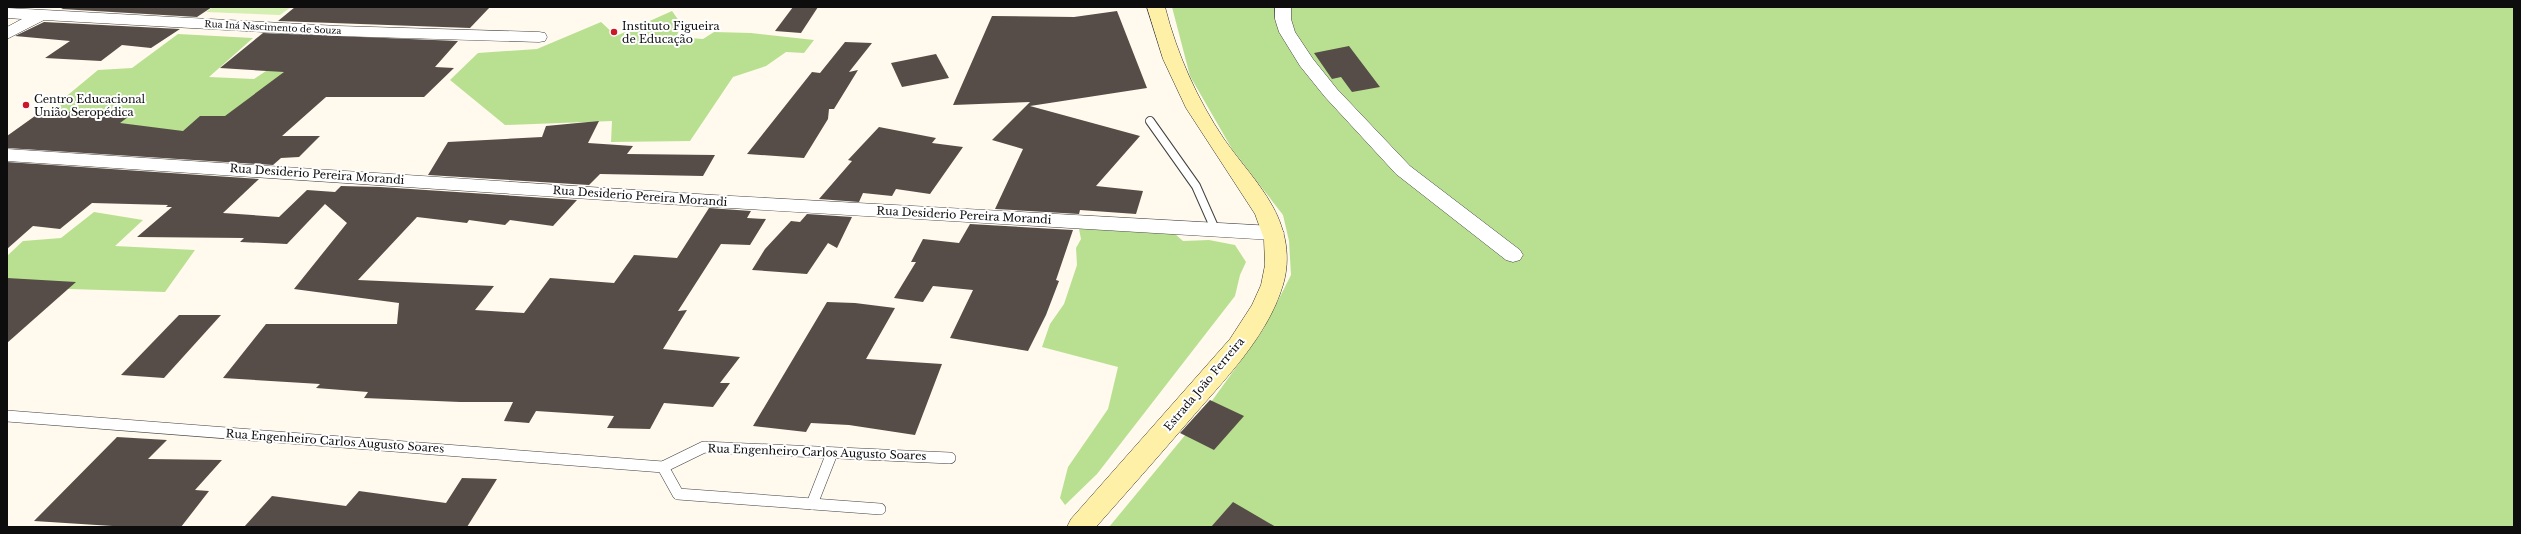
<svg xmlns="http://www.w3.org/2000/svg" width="2521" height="534" font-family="'Libre Baskerville',serif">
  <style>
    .green { fill: #d5eeb2 }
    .forest { fill: #b9e090 }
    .building { fill: #574d48 }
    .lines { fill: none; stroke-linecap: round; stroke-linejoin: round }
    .lane-far1-casing { stroke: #404040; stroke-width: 10 }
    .lane-casing { stroke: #404040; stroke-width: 12 }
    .street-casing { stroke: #404040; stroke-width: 1 }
    .secondary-casing { stroke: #2f2f2f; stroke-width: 1 }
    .lane-far1 { stroke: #fff; stroke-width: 8 }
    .lane { stroke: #fff; stroke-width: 11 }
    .street { fill: #fff; fill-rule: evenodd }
    .secondary { fill: #fff0a8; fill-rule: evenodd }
    .poi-dot { fill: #cc162a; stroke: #fff; stroke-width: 1.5 }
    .labels { text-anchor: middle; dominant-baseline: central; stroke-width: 4; stroke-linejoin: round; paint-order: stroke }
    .far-street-label { font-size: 9px; fill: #0d0d0d; stroke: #fff }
    .poi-label { font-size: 11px; fill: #0d0d0d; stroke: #fff; text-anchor: start }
    .street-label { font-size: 11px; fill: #0d0d0d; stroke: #fff }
  </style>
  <rect width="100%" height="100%" fill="#fffaed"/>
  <polygon class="green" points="213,7 291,7 280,15 206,12"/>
  <g class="forest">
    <polygon points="1172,7 2514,7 2514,527 1109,527 1201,416 1263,330 1291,275 1289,241 1283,215 1232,149 1190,76"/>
    <polygon points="672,11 682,25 676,37 703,39 714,32 751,33 814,40 804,53 786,52 766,66 733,77 690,141 611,142 612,121 505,125 450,80 478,53 537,49 601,22 616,36"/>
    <polygon points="178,34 253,38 209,77 254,79 293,53 310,62 202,141 45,114 98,70 132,68"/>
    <polygon points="94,212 143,220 115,246 195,250 165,292 7,287 7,256 23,241 61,238"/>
    <polygon points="1079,229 1175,234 1183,241 1209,240 1235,245 1246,262 1240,275 1235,296 1097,474 1065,505 1060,498 1068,467 1108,409 1118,367 1042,347 1050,324 1064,304 1077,265 1076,248 1081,239"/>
  </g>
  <g class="building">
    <polygon points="65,7 212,7 197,17 61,9"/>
    <polygon points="295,7 490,7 470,28 278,21"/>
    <polygon points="793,7 818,7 801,33 775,31"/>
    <polygon points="1117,11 1147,88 1030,106 1140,136 1096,186 1143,191 1136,214 1080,210 1079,214 995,209 1023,149 992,140 1030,102 953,105 992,16 1074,17"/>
    <polygon points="44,22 180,29 151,48 122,45 101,61 82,60 45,58 70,41 15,36"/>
    <polygon points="263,33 458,41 435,67 454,68 424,97 326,97 282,136 320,136 299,157 281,158 273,165 7,148 7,136 42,111 132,114 120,123 183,131 200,116 225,116 284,72 220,68"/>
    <polygon points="845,42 872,43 849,72 858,70 834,109 829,109 828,119 804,158 747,154 812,72 820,73"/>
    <polygon points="1349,46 1380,87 1352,92 1341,77 1332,79 1314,53"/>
    <polygon points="936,54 949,78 902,87 891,63"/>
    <polygon points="599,121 588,143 633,146 627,154 715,155 703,176 600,174 589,185 428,175 448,142 542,137 546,126"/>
    <polygon points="879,127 936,138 932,143 963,147 930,194 896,189 892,196 863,193 859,202 819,199 852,161 848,160"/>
    <polygon points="7,162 259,179 223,213 279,217 307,190 335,192 341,186 380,187 577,200 553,226 510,220 505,225 469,220 467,223 417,217 358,280 494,286 475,310 524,313 550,278 614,283 634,255 677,258 709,208 751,211 747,218 766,219 750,245 721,244 678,311 687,310 663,349 740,357 720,383 730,383 713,407 664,403 650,429 607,428 614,416 536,411 529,423 504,421 513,402 460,402 364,398 368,392 316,388 320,384 223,378 266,324 397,324 399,303 294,289 347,223 325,204 287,244 240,242 244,238 137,237 172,207 166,207 168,205 92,203 60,229 33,226 7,249"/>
    <polygon points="807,214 852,217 837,248 828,243 807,274 752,270 765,249 791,221 800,222"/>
    <polygon points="970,224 1073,230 1056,280 1059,281 1046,315 1028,351 950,338 973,290 933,286 923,302 894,298 916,262 911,262 923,239 959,243"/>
    <polygon points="7,278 76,282 7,343"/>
    <polygon points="827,302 855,303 895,308 866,359 942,364 915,435 849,425 811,423 806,432 753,426"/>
    <polygon points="179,315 221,315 164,378 121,375"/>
    <polygon points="1210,400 1244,416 1214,450 1180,433"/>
    <polygon points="117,437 167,440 148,459 222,460 195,490 209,491 181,527 128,527 34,521"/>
    <polygon points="462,478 497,479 467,527 244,527 272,496 346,506 359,491 446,503"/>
    <polygon points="1233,502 1276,527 1211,527"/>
  </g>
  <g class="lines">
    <g class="lane-far1-casing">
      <polyline id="lane-far1" points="1150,121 1196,186 1215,229"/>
    </g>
    <g class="lane-casing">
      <g id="lane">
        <polyline points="7,416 663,467 704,447 950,458"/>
        <polyline points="663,467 678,494 880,509"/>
        <polyline points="812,504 832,453"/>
      </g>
    </g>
    <g class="street-casing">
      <g id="street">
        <polygon points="1275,7 1291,7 1291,19 1295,32 1313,59 1337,89 1410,166 1520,250 1523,255 1520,260 1513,262 1506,260 1396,174 1325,97 1300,66 1279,32 1275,19"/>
        <polygon points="7,8 338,26 539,32 545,33 547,37 545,41 539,42 338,36 44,20 7,39 7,27 22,19 7,18"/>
        <polygon points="7,149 713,195 1274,226 1281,228 1284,233 1281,238 1274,240 713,207 7,161"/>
      </g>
    </g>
    <g class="secondary-casing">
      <path id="secondary" d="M1147 7H1165C1177 54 1197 99 1224 139 1240 162 1260 183 1273 207 1286 231 1291 258 1283 285 1267 338 1223 381 1188 422 1158 457 1127 492 1096 527H1067L1071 519 1230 339 1252 305 1261 285 1265 265 1264 239 1255 214 1186 108 1163 59Z"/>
    </g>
    <use href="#lane-far1" class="lane-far1"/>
    <use href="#lane" class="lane"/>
    <use href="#street" class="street"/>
    <use href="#secondary" class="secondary"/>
  </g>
  <g class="poi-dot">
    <circle cx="614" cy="32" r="4"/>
    <circle cx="26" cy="105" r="4"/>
  </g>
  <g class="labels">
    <g class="far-street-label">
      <text transform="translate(273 27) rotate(3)">Rua Iná Nascimento de Souza</text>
    </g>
    <g class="poi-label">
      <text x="622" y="26">Instituto Figueira<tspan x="622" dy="13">de Educação</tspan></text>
      <text x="34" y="99">Centro Educacional<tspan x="34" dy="13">União Seropédica</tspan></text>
    </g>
    <g class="street-label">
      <text transform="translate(317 174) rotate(4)">Rua Desiderio Pereira Morandi</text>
      <text transform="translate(640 196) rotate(4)">Rua Desiderio Pereira Morandi</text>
      <text transform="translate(964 215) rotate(3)">Rua Desiderio Pereira Morandi</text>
      <text transform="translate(1204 384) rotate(-50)">Estrada João Ferreira</text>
      <text transform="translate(335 441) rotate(4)">Rua Engenheiro Carlos Augusto Soares</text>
      <text transform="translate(817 452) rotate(2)">Rua Engenheiro Carlos Augusto Soares</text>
    </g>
  </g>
  <rect width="2521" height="534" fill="none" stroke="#0d0d0d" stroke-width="16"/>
</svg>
